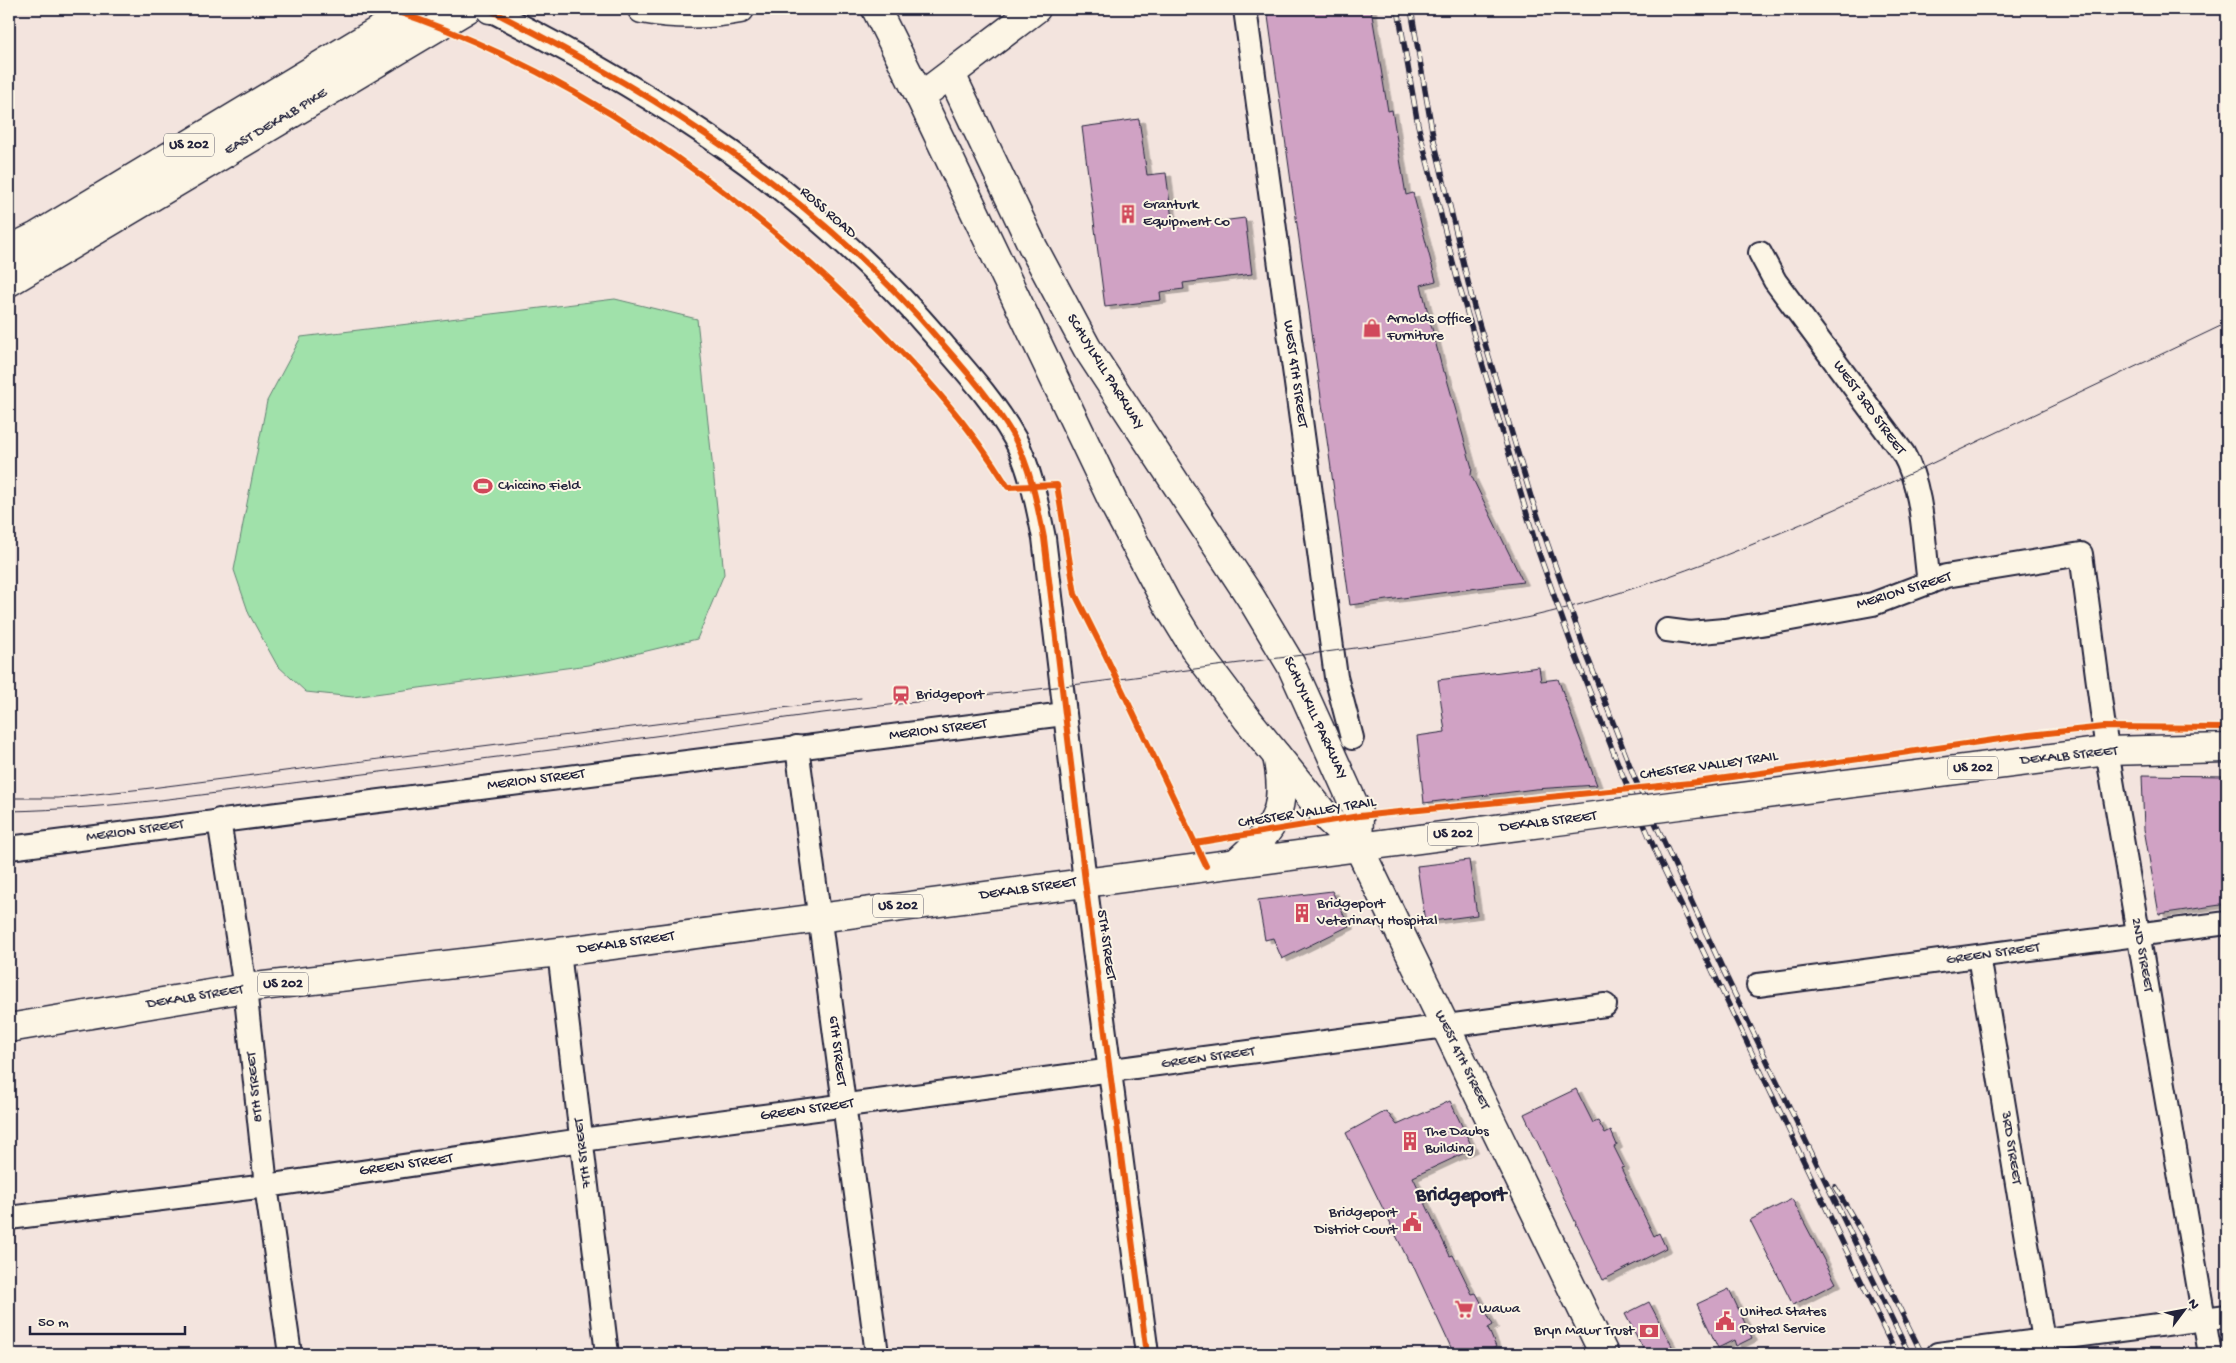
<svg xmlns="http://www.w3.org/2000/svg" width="2236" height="1363" font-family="'Gochi Hand',sans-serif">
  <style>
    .green { fill: #a0e1aa; stroke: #618272 }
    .building { fill: #d0a2c4; stroke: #22223b; filter: url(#shadow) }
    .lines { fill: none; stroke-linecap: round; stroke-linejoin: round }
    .minor-casing { stroke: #22223b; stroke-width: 26 }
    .major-casing { stroke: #22223b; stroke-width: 31 }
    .highway-casing { stroke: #22223b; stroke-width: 31 }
    .minor { stroke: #fcf5e5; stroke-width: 22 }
    .major { stroke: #fcf5e5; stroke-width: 28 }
    .highway { stroke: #fcf5e5; stroke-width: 28 }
    .tram { stroke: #22223b; stroke-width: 1 }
    .rail-casing { stroke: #22223b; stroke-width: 5.5 }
    .rail { stroke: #fcf5e5; stroke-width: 4; stroke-dasharray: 11; stroke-linecap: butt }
    .highway-bridge-casing { stroke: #22223b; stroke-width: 31; stroke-linecap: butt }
    .highway-bridge { stroke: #fcf5e5; stroke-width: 28 }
    .cycleway-casing { stroke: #fcf5e5; stroke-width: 9 }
    .cycleway { stroke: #e8590c; stroke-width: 6 }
    .labels { text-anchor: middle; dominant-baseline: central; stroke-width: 4; stroke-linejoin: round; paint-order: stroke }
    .shield { fill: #fcf5e5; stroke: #63616e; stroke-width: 1 }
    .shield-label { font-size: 14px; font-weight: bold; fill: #22223b }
    .street-label { font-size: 15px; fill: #22223b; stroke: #fcf5e5 }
    .poi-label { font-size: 15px; fill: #22223b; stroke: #fcf5e5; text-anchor: start }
    .district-label { font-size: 20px; font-weight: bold; fill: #22223b; stroke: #fcf5e5 }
  </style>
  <defs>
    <filter id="shadow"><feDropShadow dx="5.5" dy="3" stdDeviation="0" flood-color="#0004"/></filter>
  </defs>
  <rect width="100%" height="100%" fill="#f3e4de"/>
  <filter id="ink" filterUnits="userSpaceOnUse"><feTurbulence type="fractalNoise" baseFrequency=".02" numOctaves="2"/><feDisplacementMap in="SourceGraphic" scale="10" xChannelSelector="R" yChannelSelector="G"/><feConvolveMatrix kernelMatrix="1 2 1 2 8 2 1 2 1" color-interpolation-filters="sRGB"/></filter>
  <g filter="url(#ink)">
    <polygon class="green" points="615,299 697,319 724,574 697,639 588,665 353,697 306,692 277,665 249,614 234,570 267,401 301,337"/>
    <g class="building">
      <polygon points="1267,9 1371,9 1388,111 1392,110 1406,195 1413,193 1436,281 1421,285 1443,372 1445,372 1472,468 1471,475 1523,582 1350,605"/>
      <polygon points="1139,119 1147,175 1166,173 1173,227 1245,218 1252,274 1183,283 1184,289 1160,292 1161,300 1105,307 1082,127"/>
      <polygon points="1539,667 1541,681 1558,679 1597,785 1535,789 1424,803 1417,736 1445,732 1438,680"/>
      <polygon points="2142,775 2227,776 2227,904 2159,914 2144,829"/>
      <polygon points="1469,860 1477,915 1425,922 1417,866"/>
      <polygon points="1332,891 1349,926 1282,959 1273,938 1265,940 1258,900"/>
      <polygon points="1576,1089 1593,1123 1598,1121 1605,1134 1611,1131 1617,1145 1614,1147 1624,1167 1621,1168 1654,1236 1659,1233 1666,1248 1603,1280 1524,1114"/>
      <polygon points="1450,1101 1473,1149 1413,1177 1450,1256 1453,1255 1472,1294 1476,1293 1493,1325 1488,1328 1496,1347 1482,1354 1454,1354 1411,1261 1409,1262 1346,1133 1386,1111 1397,1125"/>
      <polygon points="1792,1199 1836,1283 1793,1305 1750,1220"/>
      <polygon points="1729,1289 1752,1338 1736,1346 1734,1340 1718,1348 1697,1304"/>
      <polygon points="1649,1302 1673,1348 1660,1354 1646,1354 1625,1314"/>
    </g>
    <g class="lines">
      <g class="minor-casing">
        <g id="minor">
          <path d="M488 9C660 95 814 194 940 341 967 372 995 403 1015 439 1031 470 1037 504 1044 538L1085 881 1147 1354"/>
          <polyline points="1245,9 1336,677 1352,738"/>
          <path d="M1760 253 1775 281 1903 453C1924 490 1923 542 1929 583"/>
          <polyline points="1667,630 1690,633 1724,630 1791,619 1873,604 1946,576 2081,554 2107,751 2210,1354"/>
          <polyline points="797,747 877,1354"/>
          <polyline points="219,820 245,988 266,1186 290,1354"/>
          <polyline points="9,848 1064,714"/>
          <polyline points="559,952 607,1354"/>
          <polyline points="1979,956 2043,1340"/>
          <polyline points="1758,985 2227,923"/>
          <polyline points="9,1218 266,1186 582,1140 1605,1005"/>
          <polyline points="1938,1354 2227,1316"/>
        </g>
      </g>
      <g class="major-casing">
        <g id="major">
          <polyline points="1036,9 920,97 1115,506 1166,602 1196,651 1248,720 1329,820 1358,846 1604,1354"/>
          <polyline points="951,74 1033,247 1087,348 1251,598 1291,665 1359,816 1358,846"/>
          <path d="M1237 862C1276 828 1288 809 1277 756"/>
        </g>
      </g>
      <g class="highway-casing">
        <g id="highway">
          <polyline points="490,9 492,9"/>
          <path d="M642 9C674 15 708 15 740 9"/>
          <polyline points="876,9 920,97"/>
          <polyline points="9,250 37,236 414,9"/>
          <polyline points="9,282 467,9"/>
          <polyline points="1702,802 2107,751 2227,748"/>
          <polyline points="9,1028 245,988 559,952 1549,822"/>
        </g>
      </g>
      <use href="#minor" class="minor"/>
      <use href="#major" class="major"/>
      <use href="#highway" class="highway"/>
      <g class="tram">
        <polyline points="9,798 58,798 143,789 861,698"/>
        <path d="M9 811C112 809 214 793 316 780 480 760 643 738 807 715 881 705 956 698 1030 690 1111 681 1191 669 1271 659 1358 648 1445 637 1530 617 1636 593 1738 552 1838 508L2227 323"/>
      </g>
      <g class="rail-casing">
        <g id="rail">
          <polyline points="1398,9 1418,125 1458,282 1537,548 1573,649 1620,769 1659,859 1896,1354"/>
          <polyline points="1411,9 1433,136 1474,307 1531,497 1586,653 1635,779 1670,855 1725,974 1909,1354"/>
          <polyline points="1835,1187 1865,1238 1922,1354"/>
        </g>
      </g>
      <use href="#rail" class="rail"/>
      <g class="highway-bridge-casing">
        <polyline id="highway-bridge" points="1549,822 1702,802"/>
      </g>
      <use href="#highway-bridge" class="highway-bridge"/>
      <g class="cycleway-casing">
        <g id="cycleway">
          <path d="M389 9C567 67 740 190 871 321 924 374 968 423 1008 487L1057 485 1075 594 1104 652 1206 866"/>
          <path d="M488 9C660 95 814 194 940 341 967 372 995 403 1015 439 1031 470 1037 504 1044 538L1085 881 1147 1354"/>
          <polyline points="1195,843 1359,816 1690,783 2029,735 2104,727 2227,728"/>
        </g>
      </g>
      <use href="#cycleway" class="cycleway"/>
    </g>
  </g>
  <defs>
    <g id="building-bare" transform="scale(1.5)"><path d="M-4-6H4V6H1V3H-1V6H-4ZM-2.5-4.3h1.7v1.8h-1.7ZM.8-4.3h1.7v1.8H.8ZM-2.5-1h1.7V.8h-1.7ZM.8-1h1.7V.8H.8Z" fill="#d1495b" stroke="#fcf5e5" stroke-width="2.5" paint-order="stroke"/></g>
    <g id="shop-bare" transform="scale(1.5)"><path d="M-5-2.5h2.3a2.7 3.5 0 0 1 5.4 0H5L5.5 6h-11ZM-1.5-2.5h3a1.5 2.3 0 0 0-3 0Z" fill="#d1495b" stroke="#fcf5e5" stroke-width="2.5" paint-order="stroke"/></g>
    <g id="stadium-bare" transform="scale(1.5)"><path d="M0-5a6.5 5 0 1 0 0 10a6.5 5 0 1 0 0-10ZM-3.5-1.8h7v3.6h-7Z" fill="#d1495b" stroke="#fcf5e5" stroke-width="2.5" paint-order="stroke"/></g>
    <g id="station-bare" transform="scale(1.5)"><path d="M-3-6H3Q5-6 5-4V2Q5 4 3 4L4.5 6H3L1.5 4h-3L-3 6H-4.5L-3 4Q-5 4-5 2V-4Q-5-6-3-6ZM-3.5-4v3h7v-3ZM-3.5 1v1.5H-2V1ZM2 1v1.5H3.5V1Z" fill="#d1495b" stroke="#fcf5e5" stroke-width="2.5" paint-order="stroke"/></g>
    <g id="civic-bare" transform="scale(1.5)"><path d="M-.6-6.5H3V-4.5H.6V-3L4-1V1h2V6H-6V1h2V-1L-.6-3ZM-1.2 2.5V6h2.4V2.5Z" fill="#d1495b" stroke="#fcf5e5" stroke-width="2.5" paint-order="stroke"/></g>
    <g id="supermarket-bare" transform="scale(1.5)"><path d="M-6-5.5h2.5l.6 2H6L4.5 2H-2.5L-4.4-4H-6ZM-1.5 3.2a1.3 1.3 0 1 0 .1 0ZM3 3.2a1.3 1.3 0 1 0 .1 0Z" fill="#d1495b" stroke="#fcf5e5" stroke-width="2.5" paint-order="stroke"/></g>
    <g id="bank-bare" transform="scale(1.5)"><path d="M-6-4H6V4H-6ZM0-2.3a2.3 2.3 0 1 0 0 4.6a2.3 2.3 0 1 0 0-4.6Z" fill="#d1495b" stroke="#fcf5e5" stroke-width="2.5" paint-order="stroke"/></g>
  </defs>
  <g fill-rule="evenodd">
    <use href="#building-bare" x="1128" y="214"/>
    <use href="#shop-bare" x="1372" y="328"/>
    <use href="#stadium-bare" x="483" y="486"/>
    <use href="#station-bare" x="901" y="695"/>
    <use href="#building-bare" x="1302" y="913"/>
    <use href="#building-bare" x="1410" y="1141"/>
    <use href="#civic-bare" x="1412" y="1222"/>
    <use href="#supermarket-bare" x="1464" y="1309"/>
    <use href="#civic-bare" x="1725" y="1321"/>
    <use href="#bank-bare" x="1649" y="1331"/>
  </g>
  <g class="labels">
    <g class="shield">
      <rect x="164" y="133.5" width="50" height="23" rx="4"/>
      <rect x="1948" y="756.5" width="50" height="23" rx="4"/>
      <rect x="1428" y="822.5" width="50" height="23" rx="4"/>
      <rect x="873" y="894.5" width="50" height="23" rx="4"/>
      <rect x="258" y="972.5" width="50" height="23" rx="4"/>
    </g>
    <g class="shield-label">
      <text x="189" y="145">US 202</text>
      <text x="1973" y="768">US 202</text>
      <text x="1453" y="834">US 202</text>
      <text x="898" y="906">US 202</text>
      <text x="283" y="984">US 202</text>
    </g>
    <g class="street-label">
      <text transform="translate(276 122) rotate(-31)">EAST DEKALB PIKE</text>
      <text transform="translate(828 213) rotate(41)">ROSS ROAD</text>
      <text transform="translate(1105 372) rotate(58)">SCHUYLKILL PARKWAY</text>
      <text transform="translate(1295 374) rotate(82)">WEST 4TH STREET</text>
      <text transform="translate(1869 408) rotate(54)">WEST 3RD STREET</text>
      <text transform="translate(1904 591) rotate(-17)">MERION STREET</text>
      <text transform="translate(1315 718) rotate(65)">SCHUYLKILL PARKWAY</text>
      <text transform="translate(938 730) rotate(-7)">MERION STREET</text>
      <text transform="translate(2069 756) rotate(-6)">DEKALB STREET</text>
      <text transform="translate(1709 766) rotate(-8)">CHESTER VALLEY TRAIL</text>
      <text transform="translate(536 780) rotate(-7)">MERION STREET</text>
      <text transform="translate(1307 813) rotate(-9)">CHESTER VALLEY TRAIL</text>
      <text transform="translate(1548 822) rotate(-7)">DEKALB STREET</text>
      <text transform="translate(135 831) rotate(-8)">MERION STREET</text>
      <text transform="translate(1028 889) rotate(-8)">DEKALB STREET</text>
      <text transform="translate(626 943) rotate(-8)">DEKALB STREET</text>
      <text transform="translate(1106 945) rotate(82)">5TH STREET</text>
      <text transform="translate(1993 954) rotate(-8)">GREEN STREET</text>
      <text transform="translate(2142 955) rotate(80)">2ND STREET</text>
      <text transform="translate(195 997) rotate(-9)">DEKALB STREET</text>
      <text transform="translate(837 1051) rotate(83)">6TH STREET</text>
      <text transform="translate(1208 1058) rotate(-8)">GREEN STREET</text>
      <text transform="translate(1462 1060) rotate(64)">WEST 4TH STREET</text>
      <text transform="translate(255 1087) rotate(-96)">8TH STREET</text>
      <text transform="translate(807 1110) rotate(-8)">GREEN STREET</text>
      <text transform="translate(2011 1148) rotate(81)">3RD STREET</text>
      <text transform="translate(583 1153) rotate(-97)">7TH STREET</text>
      <text transform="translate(406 1165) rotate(-8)">GREEN STREET</text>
    </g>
    <g class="poi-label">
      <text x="1143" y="205">Granturk<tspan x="1143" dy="17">Equipment Co</tspan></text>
      <text x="1387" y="319">Arnolds Office<tspan x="1387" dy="17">Furniture</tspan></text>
      <text x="498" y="486">Chiccino Field</text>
      <text x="916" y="695">Bridgeport</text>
      <text x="1317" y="904">Bridgeport<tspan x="1317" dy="17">Veterinary Hospital</tspan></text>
      <text x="1425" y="1132">The Daubs<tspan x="1425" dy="17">Building</tspan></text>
      <text x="1397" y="1213" text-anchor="end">Bridgeport<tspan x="1397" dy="17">District Court</tspan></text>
      <text x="1479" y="1309">Wawa</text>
      <text x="1740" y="1312">United States<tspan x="1740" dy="17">Postal Service</tspan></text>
      <text x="1634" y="1331" text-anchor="end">Bryn Mawr Trust</text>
    </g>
    <g class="district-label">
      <text x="1461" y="1196">Bridgeport</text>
    </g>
  </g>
  <rect width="2236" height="1363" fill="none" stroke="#fcf5e5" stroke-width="30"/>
  <rect x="15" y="15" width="2206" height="1333" fill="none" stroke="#22223b" stroke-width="2" filter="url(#ink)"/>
  <g transform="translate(2184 1310) rotate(58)" stroke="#fcf5e5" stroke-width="4" paint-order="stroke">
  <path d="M0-4L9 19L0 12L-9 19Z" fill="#22223b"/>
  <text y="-8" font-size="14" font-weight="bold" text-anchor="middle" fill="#22223b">N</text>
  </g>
  <path d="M30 1326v8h155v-8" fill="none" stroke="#22223b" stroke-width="2.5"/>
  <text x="38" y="1326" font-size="15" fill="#22223b" stroke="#fcf5e5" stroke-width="4" paint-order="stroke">50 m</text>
</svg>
